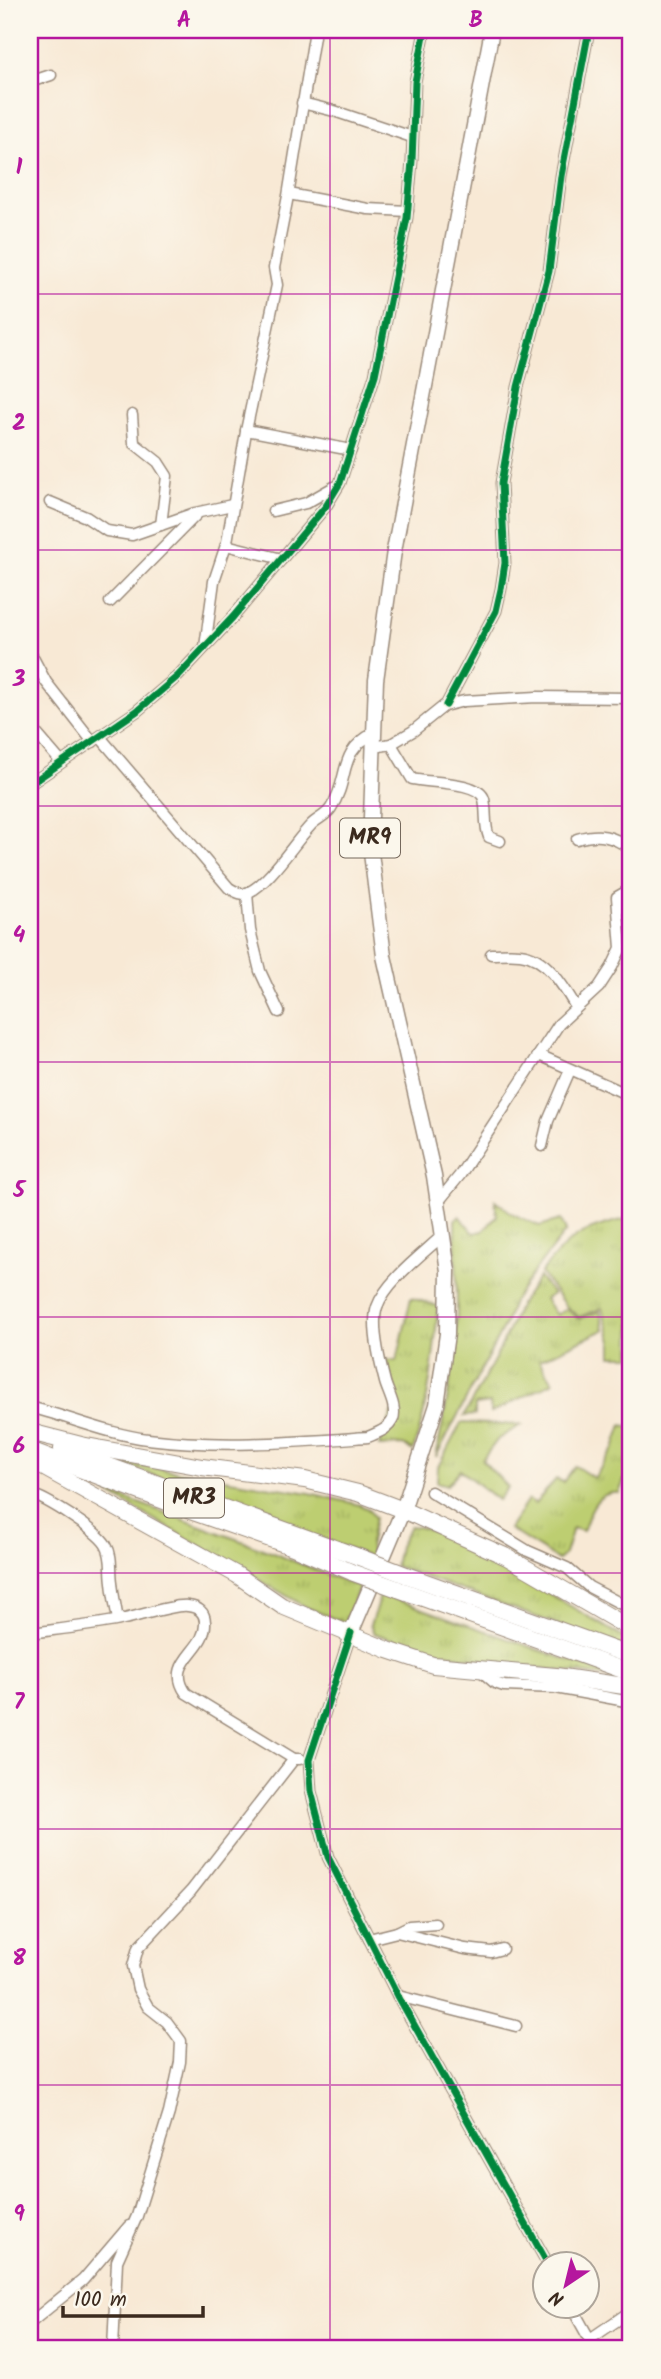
<svg xmlns="http://www.w3.org/2000/svg" width="661" height="2379" font-family="Kalam,sans-serif">
  <style>
    .grass { fill: url(#grass-tufts); stroke: #7c7c48; stroke-width: 2 }
    .lines { fill: none; stroke-linecap: round; stroke-linejoin: round }
    .minor-casing { stroke: #9a8a7a; stroke-width: 13 }
    .major-casing { stroke: #9a8a7a; stroke-width: 17 }
    .highway-casing { stroke: #9a8a7a; stroke-width: 18 }
    .minor { stroke: #fff; stroke-width: 10 }
    .major { stroke: #fff; stroke-width: 14 }
    .highway { stroke: #fff; stroke-width: 16 }
    .highway-bridge-casing { stroke: #9a8a7a; stroke-width: 18; stroke-linecap: butt }
    .highway-bridge { stroke: #fff; stroke-width: 16 }
    .cycleway-casing { stroke: #fbf7ec; stroke-width: 11 }
    .cycleway { stroke: #00873e; stroke-width: 7 }
    .grid { fill: none; stroke: #b5179e; stroke-width: 2; stroke-opacity: 0.55 }
    .labels { text-anchor: middle; dominant-baseline: central; stroke-width: 5; stroke-linejoin: round; paint-order: stroke }
    .shield { fill: #fbf7ec; stroke: #75685c; stroke-width: 2 }
    .shield-label { font-size: 23px; font-weight: bold; fill: #3b2a1e }
    .neatline { fill: none; stroke: #b5179e; stroke-width: 2.5 }
    .grid-label { font-size: 23px; text-anchor: middle; font-weight: bold; fill: #b5179e }
  </style>
  <defs>
    <pattern id="grass-tufts" width="24" height="20" patternUnits="userSpaceOnUse" patternTransform="scale(1.75)"><rect width="24" height="20" fill="#bdce71"/><path d="M3 7l-1-3M5 7V3M7 7l1-3M15 17l-1-3M17 17v-4M19 17l1-3" fill="none" stroke="#a3b161"/></pattern>
  </defs>
  <rect width="100%" height="100%" fill="#fbf7ec"/>
  <filter id="ink" filterUnits="userSpaceOnUse"><feTurbulence type="fractalNoise" baseFrequency=".0143" numOctaves="2"/><feDisplacementMap in="SourceGraphic" scale="14" xChannelSelector="R" yChannelSelector="G"/><feConvolveMatrix kernelMatrix="1 2 1 2 8 2 1 2 1" color-interpolation-filters="sRGB"/></filter>
  <filter id="wash" filterUnits="userSpaceOnUse"><feTurbulence type="fractalNoise" baseFrequency=".00686" numOctaves="4" result="noise"/><feDisplacementMap in="SourceGraphic" scale="28" xChannelSelector="R" yChannelSelector="G"/><feGaussianBlur stdDeviation="1.57" result="paint"/><feColorMatrix in="noise" values="0 0 0 0 0 0 0 0 0 0 0 0 0 0 0 0 0 1.4 0 .05"/><feComposite in="paint" operator="in"/></filter>
  <g filter="url(#wash)">
    <rect width="100%" height="100%" fill="#f8e9d5"/>
    <g class="grass">
      <path d="M495 1200 513 1214 539 1226 561 1220 566 1231 532 1274 513 1302 506 1322 436 1457C444 1416 453 1375 456 1333 459 1295 455 1258 455 1220L459 1216 474 1233 483 1231 497 1216Z"/>
      <path d="M631 1218V1356H612V1341L602 1308 579 1317 565 1305 541 1273C569 1235 585 1228 631 1218Z"/>
      <polygon points="539,1277 553,1294 545,1299 556,1315 567,1309 579,1319 600,1311 604,1330 539,1360 553,1382 491,1413 490,1403 475,1405 475,1415 464,1416 499,1351 520,1304"/>
      <path d="M411 1298 438 1306C434 1356 429 1404 413 1451L403 1445 379 1446 396 1403 386 1360 397 1361Z"/>
      <polygon points="461,1423 521,1425 498,1439 482,1460 508,1487 498,1500 460,1470 447,1485 437,1482 438,1467"/>
      <path d="M622 1425 631 1427V1473L626 1476 619 1493C595 1491 590 1512 583 1531L573 1528 565 1554 558 1560 509 1529 528 1500 535 1504 556 1479 563 1482 575 1466 594 1478 614 1448Z"/>
      <polygon points="118,1462 310,1493 360,1505 368,1509 375,1518 370,1542 372,1558"/>
      <polygon points="103,1490 255,1546 359,1587 345,1623 308,1608"/>
      <path d="M410 1526C435 1528 458 1543 480 1555 531 1582 581 1612 631 1642V1651L395 1566 399 1546Z"/>
      <path d="M381 1594 618 1678C539 1667 448 1661 374 1633L370 1625Z"/>
    </g>
  </g>
  <g filter="url(#ink)">
    <g class="lines">
      <g class="minor-casing">
        <g id="minor">
          <polyline points="30,82 51,75"/>
          <polyline points="302,103 334,111 412,137"/>
          <polyline points="289,194 368,209 408,211"/>
          <polyline points="132,415 134,443 158,462 167,476 161,525"/>
          <polyline points="246,430 351,450"/>
          <polyline points="50,502 86,517 107,531 132,535 195,513 232,505"/>
          <polyline points="273,511 306,503 334,487"/>
          <polyline points="226,545 282,559"/>
          <polyline points="110,602 197,514"/>
          <polyline points="205,647 214,581 227,542 247,426 277,285 274,268 288,196 315,30"/>
          <polyline points="30,652 46,682 93,742"/>
          <polyline points="446,705 496,611 501,589 505,563 501,483 518,387 549,271 561,176 589,30"/>
          <polyline points="30,726 61,762"/>
          <path d="M100 737 229 888C236 892 242 896 249 892 270 882 294 843 311 825 317 819 327 815 331 808 351 777 336 753 374 733"/>
          <path d="M391 744 412 779C429 783 479 781 484 799 487 813 484 825 489 837L500 841"/>
          <polyline points="374,747 391,744 413,731 444,706 464,701 537,697 631,698"/>
          <polyline points="30,784 137,711 178,676 233,617 300,537 326,506 340,483 375,375 407,218 412,161 415,82 425,30"/>
          <path d="M577 839C599 833 612 835 631 849"/>
          <polyline points="247,893 250,930 260,971 279,1012"/>
          <path d="M491 954C501 954 511 953 520 954 546 956 564 987 576 1007"/>
          <polyline points="539,1055 631,1096"/>
          <polyline points="542,1146 548,1121 570,1070"/>
          <polyline points="438,1202 460,1175 559,1024 599,987 612,967 621,948 617,897 631,889"/>
          <path d="M30 1407C69 1417 108 1434 148 1439 221 1448 295 1442 368 1437 377 1433 389 1429 393 1419 397 1407 388 1393 385 1382 380 1363 371 1325 377 1307 386 1281 424 1253 443 1235"/>
          <polyline points="431,1492 528,1551 567,1568 589,1587 631,1609"/>
          <path d="M30 1494C46 1498 98 1531 106 1545 113 1556 110 1570 112 1582 113 1595 116 1608 118 1620"/>
          <path d="M30 1633C60 1629 90 1626 120 1620 136 1617 175 1604 188 1606 198 1607 205 1612 205 1622 207 1651 164 1661 186 1693L294 1759H300"/>
          <polyline points="351,1633 309,1760 311,1791 328,1857 398,1996 548,2264"/>
          <polyline points="480,1670 495,1683 504,1686 556,1688 631,1702"/>
          <polyline points="397,1932 409,1926 436,1924"/>
          <polyline points="369,1939 397,1932 465,1949 491,1952 502,1949"/>
          <polyline points="398,1996 516,2026"/>
          <polyline points="571,2306 595,2349"/>
          <polyline points="30,2323 83,2280 129,2226"/>
          <polyline points="590,2339 631,2311"/>
          <polyline points="113,2349 117,2261 137,2216 169,2113 180,2062 181,2041 167,2022 148,2007 138,1989 133,1966 138,1948 191,1891 294,1759"/>
        </g>
      </g>
      <g class="major-casing">
        <polyline id="major" points="351,1633 403,1510 437,1405 447,1334 448,1271 434,1176 384,956 370,845 376,680 394,551 492,30"/>
      </g>
      <g class="highway-casing">
        <g id="highway">
          <polyline points="30,1432 81,1445 202,1467 305,1480 358,1493 403,1510 507,1557 631,1629"/>
          <polyline points="62,1449 359,1557"/>
          <polyline points="30,1450 196,1513 293,1547 354,1573"/>
          <polyline points="30,1460 237,1575 282,1606 388,1650 433,1665 556,1676 631,1687"/>
          <polyline points="406,1575 631,1656"/>
          <polyline points="398,1589 631,1673"/>
        </g>
      </g>
      <use href="#minor" class="minor"/>
      <use href="#major" class="major"/>
      <use href="#highway" class="highway"/>
      <g class="highway-bridge-casing">
        <g id="highway-bridge">
          <polyline points="359,1557 406,1575"/>
          <polyline points="354,1573 398,1589"/>
        </g>
      </g>
      <use href="#highway-bridge" class="highway-bridge"/>
      <g class="cycleway-casing">
        <g id="cycleway">
          <polyline points="446,705 496,611 501,589 505,563 501,483 518,387 549,271 561,176 589,30"/>
          <polyline points="30,784 137,711 178,676 233,617 300,537 326,506 340,483 375,375 407,218 412,161 415,82 425,30"/>
          <polyline points="351,1633 309,1760 311,1791 328,1857 398,1996 548,2264"/>
        </g>
      </g>
      <use href="#cycleway" class="cycleway"/>
    </g>
  </g>
  <path class="grid" d="M330 30V2349M30 294H631M30 550H631M30 806H631M30 1062H631M30 1317H631M30 1573H631M30 1829H631M30 2085H631"/>
  <g class="labels">
    <g class="shield">
      <rect x="340" y="818.5" width="60" height="39" rx="5"/>
      <rect x="164" y="1478.5" width="60" height="39" rx="5"/>
    </g>
    <g class="shield-label">
      <text x="370" y="838">MR9</text>
      <text x="194" y="1498">MR3</text>
    </g>
  </g>
  <rect width="661" height="2379" fill="none" stroke="#fbf7ec" stroke-width="77"/>
  <g transform="translate(566 2285) rotate(215)"><circle r="33" fill="#fbf7ec" stroke="#aea59a" stroke-width="2"/>
  <path d="M0-5L12 26L0 18L-12 26Z" fill="#b5179e"/>
  <text y="-10" font-size="19" font-weight="bold" text-anchor="middle" fill="#3b2a1e">N</text>
  </g>
  <path d="M63 2306v10h140v-10" fill="none" stroke="#3b2a1e" stroke-width="3.5"/>
  <text x="74" y="2306" font-size="21" fill="#3b2a1e" stroke="#fbf7ec" stroke-width="5" paint-order="stroke">100 m</text>
  <rect x="38" y="38" width="584" height="2302" class="neatline"/>
  <g class="grid-label">
    <text x="184" y="27">A</text>
    <text x="476" y="27">B</text>
    <text x="19" y="174">1</text>
    <text x="19" y="430">2</text>
    <text x="19" y="686">3</text>
    <text x="19" y="942">4</text>
    <text x="19" y="1197">5</text>
    <text x="19" y="1453">6</text>
    <text x="19" y="1709">7</text>
    <text x="19" y="1965">8</text>
    <text x="19" y="2221">9</text>
  </g>
</svg>
